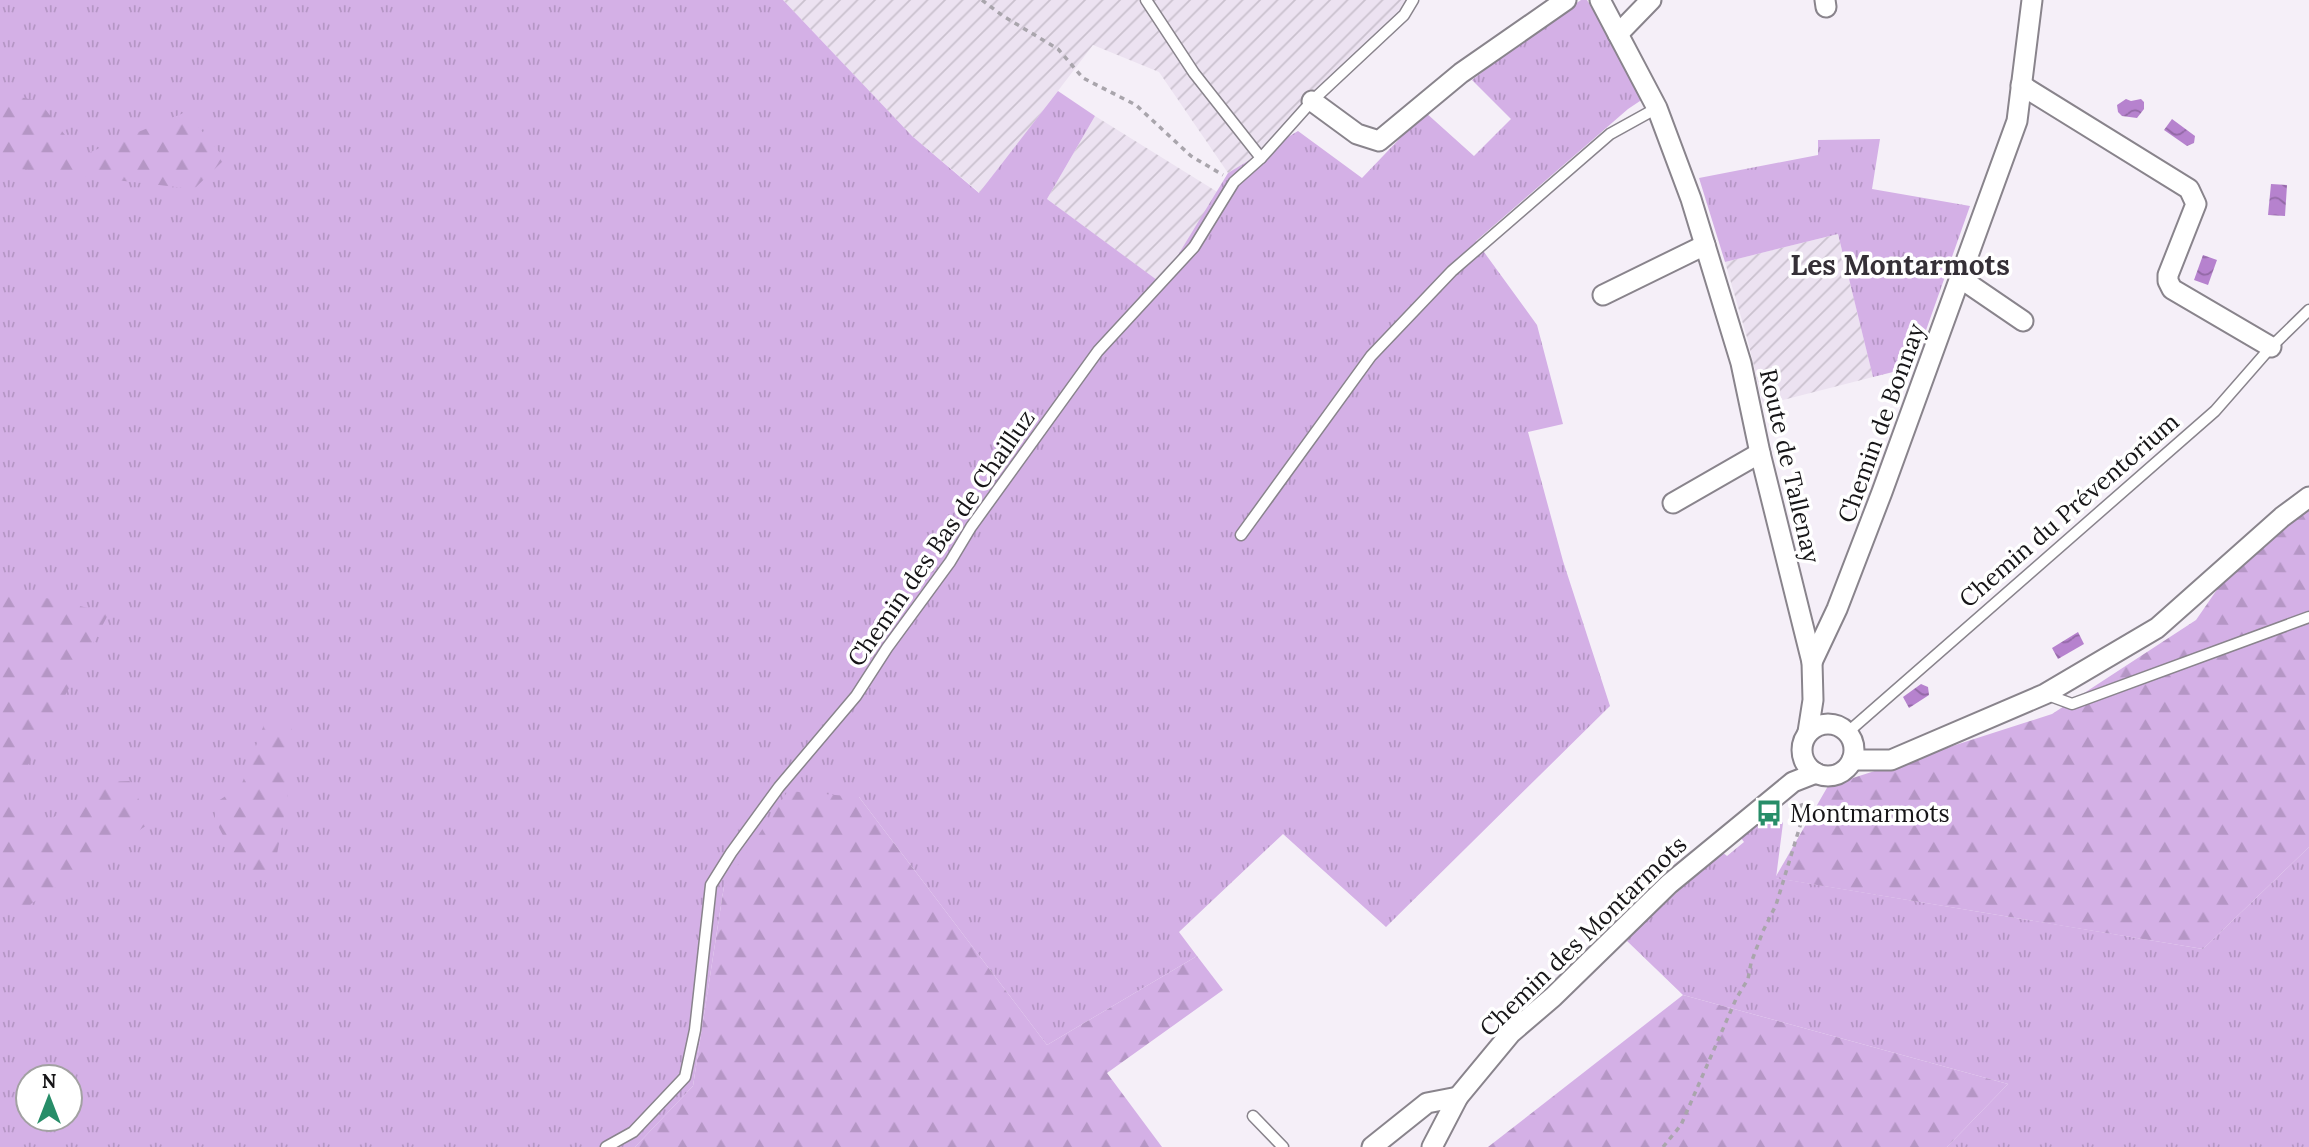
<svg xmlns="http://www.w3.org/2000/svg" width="2309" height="1147" font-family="Lora,serif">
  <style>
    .industrial { fill: url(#industrial-furrows) }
    .grass { fill: url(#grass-tufts); fill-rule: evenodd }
    .forest { fill: url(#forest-firs) }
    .water { fill: url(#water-waves) }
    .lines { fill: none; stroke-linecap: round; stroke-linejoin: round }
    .lane-casing { stroke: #89848c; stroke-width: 13 }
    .street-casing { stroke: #89848c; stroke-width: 23 }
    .path { stroke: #a9a5ac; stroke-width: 3.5; stroke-dasharray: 5 5; stroke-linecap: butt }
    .lane { stroke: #fff; stroke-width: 10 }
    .street { stroke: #fff; stroke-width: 19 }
    .labels { text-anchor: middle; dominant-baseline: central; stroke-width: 7; stroke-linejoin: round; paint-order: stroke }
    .street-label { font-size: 24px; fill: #161517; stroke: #fff }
    .poi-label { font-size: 24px; fill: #161517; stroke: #fff; text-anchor: start }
    .quarter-label { font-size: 28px; font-weight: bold; fill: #353037; stroke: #fff }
  </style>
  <defs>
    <pattern id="industrial-furrows" width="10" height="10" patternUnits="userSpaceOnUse" patternTransform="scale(1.75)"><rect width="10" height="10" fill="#ece2f1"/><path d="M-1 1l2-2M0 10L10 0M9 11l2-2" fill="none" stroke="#cac1ce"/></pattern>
    <pattern id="grass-tufts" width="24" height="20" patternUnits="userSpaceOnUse" patternTransform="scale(1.75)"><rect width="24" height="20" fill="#d4b0e6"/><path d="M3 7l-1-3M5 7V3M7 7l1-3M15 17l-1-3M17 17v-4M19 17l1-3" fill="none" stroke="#b596c5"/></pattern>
    <pattern id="forest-firs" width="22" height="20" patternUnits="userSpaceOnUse" patternTransform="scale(1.75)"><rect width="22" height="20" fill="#d4b0e6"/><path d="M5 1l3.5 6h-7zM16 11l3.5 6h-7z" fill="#b596c5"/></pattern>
    <pattern id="water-waves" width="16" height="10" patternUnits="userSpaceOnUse" patternTransform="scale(1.75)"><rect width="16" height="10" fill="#b682ce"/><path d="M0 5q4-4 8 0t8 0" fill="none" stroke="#9369a6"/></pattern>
  </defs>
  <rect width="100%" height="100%" fill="#f5eff8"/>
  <g class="industrial">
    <polygon points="783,0 1408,0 1397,15 1281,131 1248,162 1228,173 1159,72 1093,45 980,193 912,136"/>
    <polygon points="1095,116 1219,193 1181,254 1155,279 1047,199"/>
    <polygon points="1838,234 1873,377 1763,405 1748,341 1725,262"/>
  </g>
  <g class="grass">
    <path d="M0 0H783L912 136 979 193 1058 91 1095 116 1047 199 1161 283 1228 173 1298 131 1362 178 1425 112 1474 156 1511 119 1472 80 1535 31 1581 0H1587L1646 97 1628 109 1476 241 1537 325 1563 424 1528 432 1563 561 1610 706 1386 927 1283 834 1179 932 1197 956 1047 1045 859 797 724 886 693 1086 635 1147H0ZM28 1077H70V1119H28Z"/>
    <polygon points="1880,139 1872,189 1970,206 1913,367 1873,377 1838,234 1725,262 1699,178 1818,155 1818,140"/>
    <polygon points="1770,810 1783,823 1776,878 2203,949 2309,847 2309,1147 1947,1147 2008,1084 1683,995 1627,941 1635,930 1722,852 1727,856 1744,842 1741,838"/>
  </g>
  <g class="forest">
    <polygon points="0,93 39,101 81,156 186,112 225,159 194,189 11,168 0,162"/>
    <polygon points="2309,488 2309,847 2203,949 1775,878 1828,786 2052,714 2196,620 2270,513"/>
    <polygon points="0,587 109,613 10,799 39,828 102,782 130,781 150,823 19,912 0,895"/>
    <polygon points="292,713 290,783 271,887 231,851 215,820 215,803 241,786 265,722"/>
    <polygon points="788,791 859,797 1047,1045 1197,956 1223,990 1107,1073 1162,1147 635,1147 693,1086 724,886"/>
    <polygon points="1683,995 2008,1084 1947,1147 1488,1147"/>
  </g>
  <g class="water">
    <polygon points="2126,99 2131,101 2141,99 2144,102 2144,109 2137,118 2122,116 2118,112 2117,105"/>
    <polygon points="2172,119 2195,136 2194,143 2187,146 2164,130"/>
    <polygon points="2271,184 2287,185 2285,216 2268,215"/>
    <polygon points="2203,255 2217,260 2208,285 2194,280"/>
    <polygon points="2078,632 2084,644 2058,659 2052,648"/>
    <polygon points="1921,684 1928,687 1929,695 1909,708 1903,697"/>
  </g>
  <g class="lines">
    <g class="lane-casing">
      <g id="lane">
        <polyline points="1146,0 1194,73 1261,158"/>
        <polyline points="1241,535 1371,356 1452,271 1610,134 1657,108"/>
        <polyline points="2045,694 2072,704 2309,617"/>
        <polyline points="1848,732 2215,411 2271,347 2309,310"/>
        <polyline points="1253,1116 1283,1147"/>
        <polyline points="606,1147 633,1132 685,1077 695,1030 711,885 731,853 779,787 856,696 887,648 950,562 971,527 1098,351 1194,247 1234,182 1261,158 1312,101 1404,15 1413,0"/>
      </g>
    </g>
    <g class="street-casing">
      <g id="street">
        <polyline points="1600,0 1657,108 1691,199 1741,363 1760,453 1812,662 1813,700 1808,732"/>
        <polyline points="1825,0 1826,7"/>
        <polyline points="1618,34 1651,0"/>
        <polyline points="2021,85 2189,189 2196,204 2168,275 2168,281 2172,289 2271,347"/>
        <polyline points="1312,101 1357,134 1379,141 1461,73 1566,0"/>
        <polyline points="1960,278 2023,321"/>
        <polyline points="1603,295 1705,245"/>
        <polyline points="1673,503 1760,453"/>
        <polyline points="1812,662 1837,609 1882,492 2017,121 2032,0"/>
        <circle cx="1828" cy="750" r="26"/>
        <polyline points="1852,760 1891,760 2045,694 2157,628 2282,517 2309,497"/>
        <polyline points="1372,1147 1427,1103 1458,1097"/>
        <polyline points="1432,1147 1458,1097 1511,1033 1553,997 1669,884 1793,782 1816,773"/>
      </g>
    </g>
    <g class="path">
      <polyline points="982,0 1003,16 1058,49 1083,78 1136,105 1191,156 1223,175"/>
      <polyline points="1663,1147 1681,1125 1736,999 1748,979 1751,963 1763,931 1776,905 1804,813 1800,800"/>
    </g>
    <use href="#lane" class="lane"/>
    <use href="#street" class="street"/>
  </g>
  <defs>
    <g id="bus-bare" transform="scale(2.1)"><path d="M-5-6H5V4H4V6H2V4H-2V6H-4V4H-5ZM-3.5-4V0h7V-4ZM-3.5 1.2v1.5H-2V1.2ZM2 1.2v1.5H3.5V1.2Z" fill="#278d68" stroke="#fff" stroke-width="2.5" paint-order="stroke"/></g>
  </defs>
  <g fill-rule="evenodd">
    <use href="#bus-bare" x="1769" y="813"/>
  </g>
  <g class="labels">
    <g class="street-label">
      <text transform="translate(1881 423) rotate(-70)">Chemin de Bonnay</text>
      <text transform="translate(1790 466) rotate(77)">Route de Tallenay</text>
      <text transform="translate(2069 510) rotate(-41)">Chemin du Préventorium</text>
      <text transform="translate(941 538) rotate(-55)">Chemin des Bas de Chailluz</text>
      <text transform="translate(1583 936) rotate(-44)">Chemin des Montarmots</text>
    </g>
    <g class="poi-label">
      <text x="1790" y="813">Montmarmots</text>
    </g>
    <g class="quarter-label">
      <text x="1900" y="265">Les Montarmots</text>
    </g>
  </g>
  <g transform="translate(49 1098)"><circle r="33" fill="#ffffff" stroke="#a2a1a2" stroke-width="2"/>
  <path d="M0-5L12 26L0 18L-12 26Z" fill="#278d68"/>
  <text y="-10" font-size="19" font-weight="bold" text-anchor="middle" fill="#161517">N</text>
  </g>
</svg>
